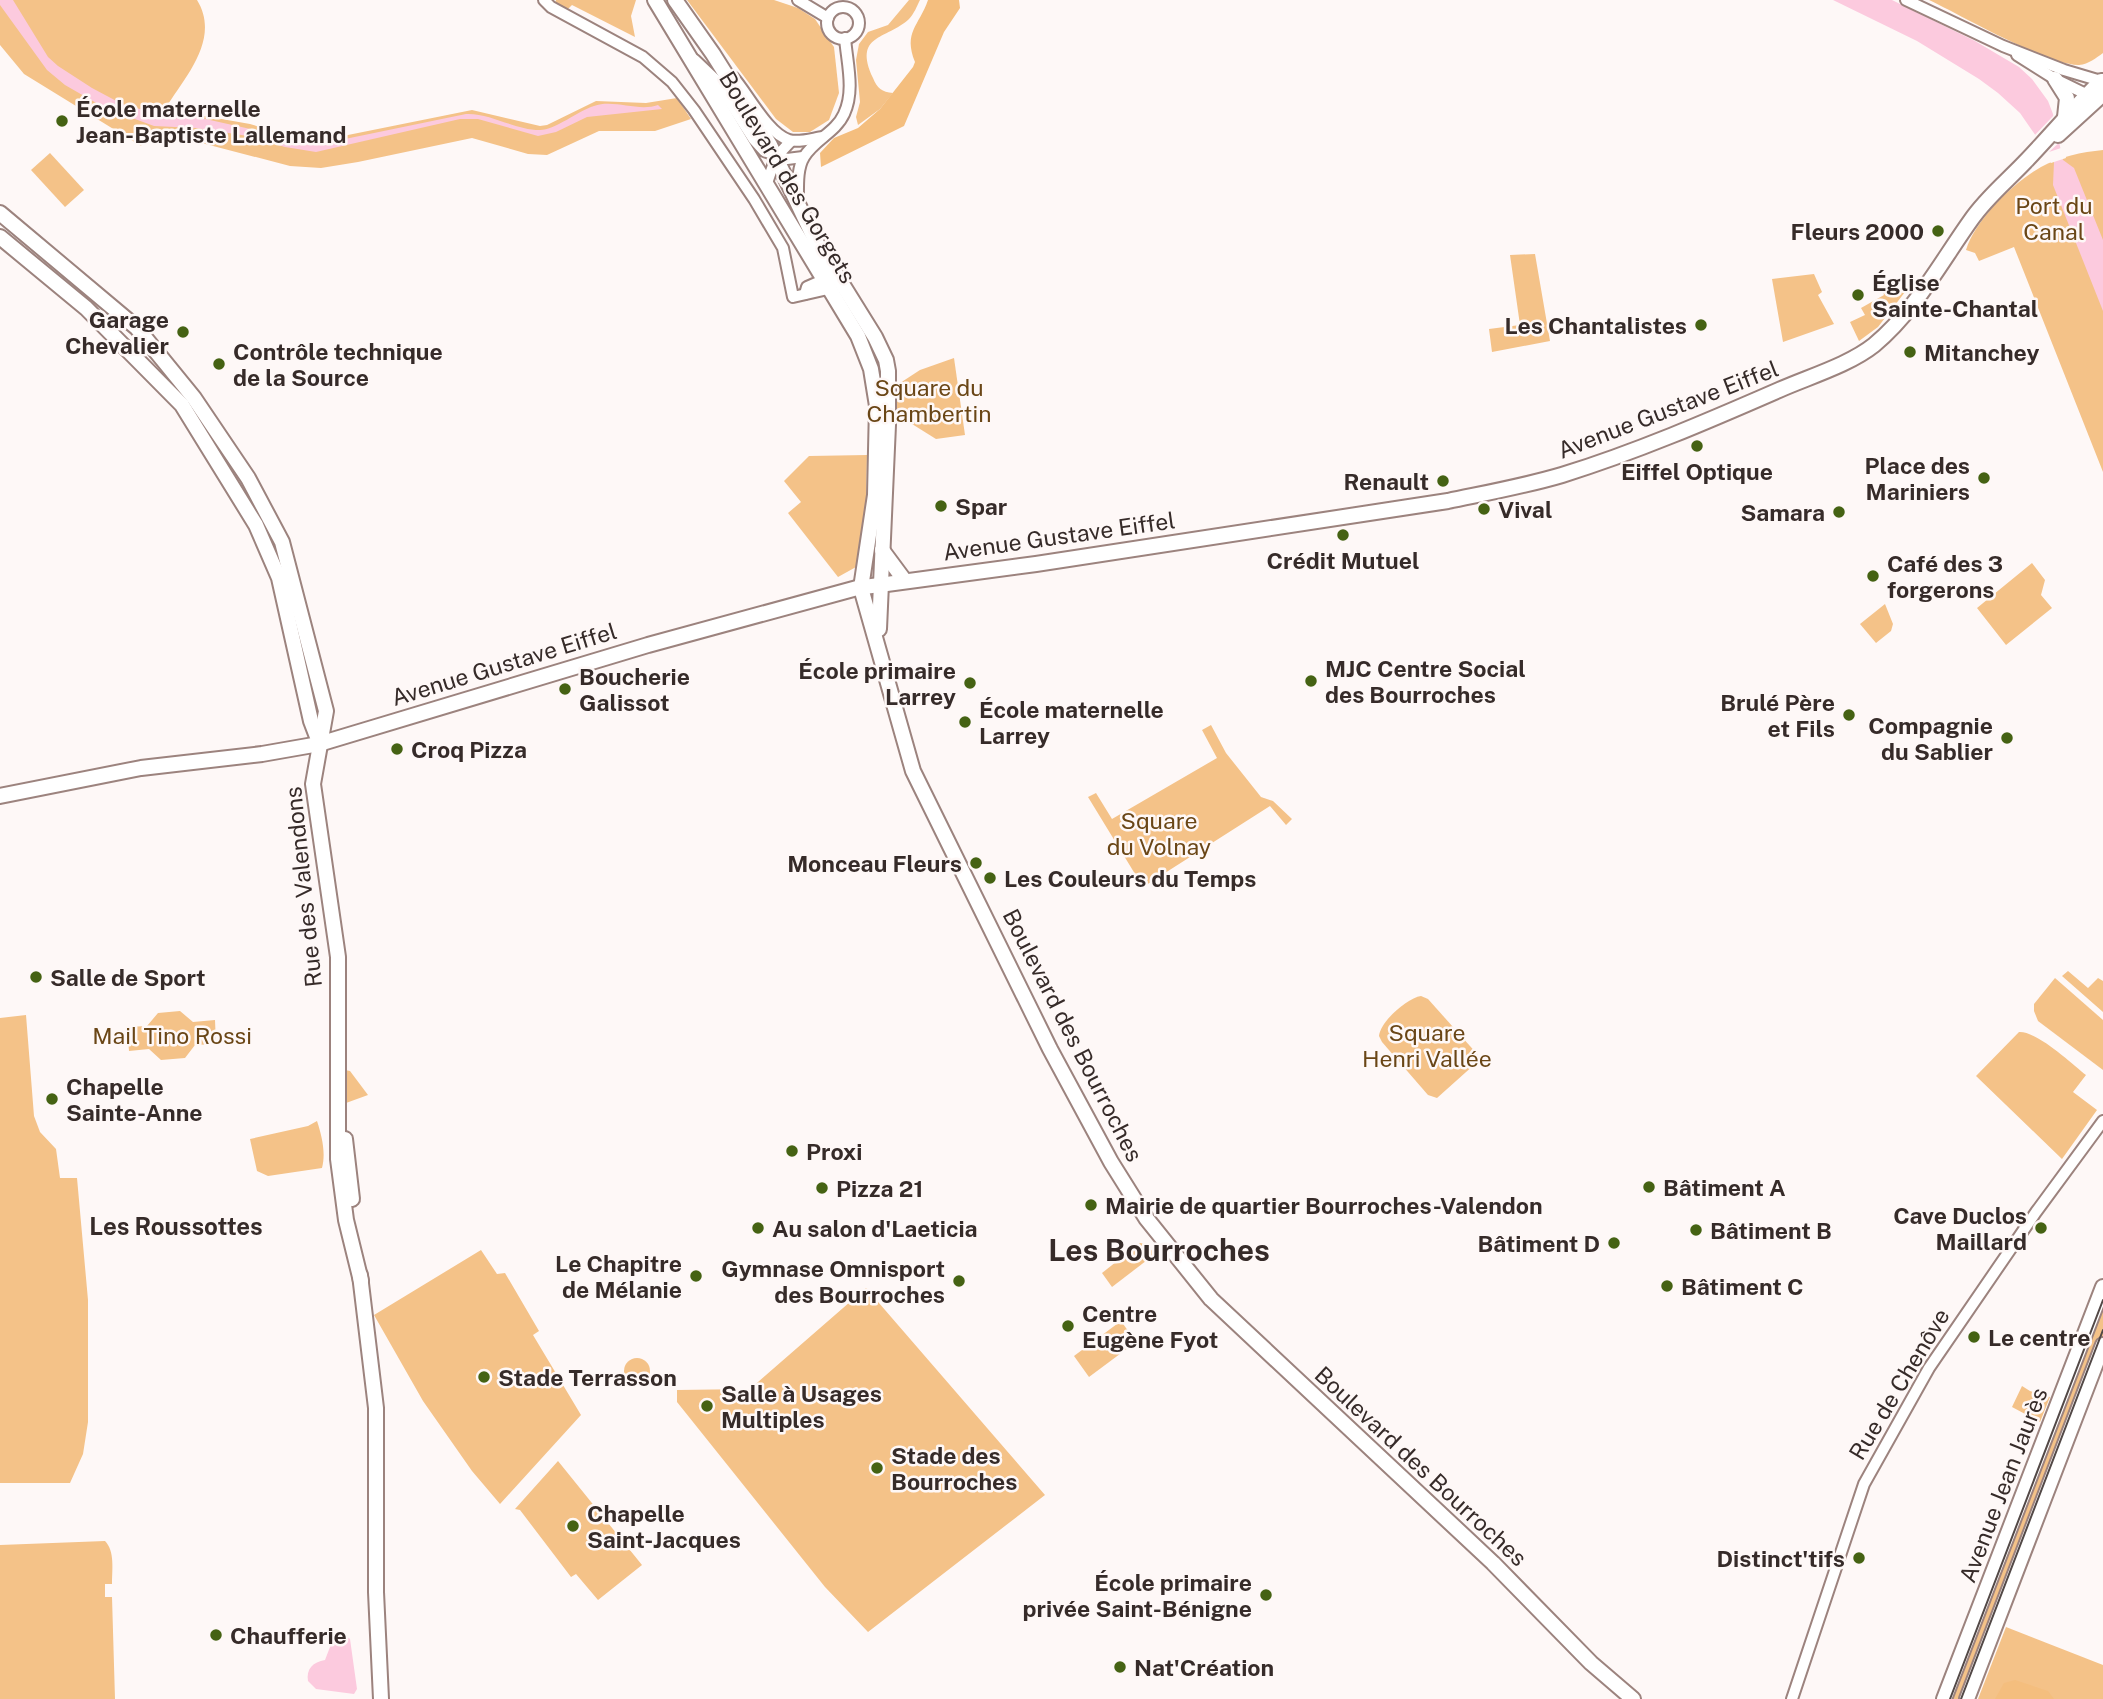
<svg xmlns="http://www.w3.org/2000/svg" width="2103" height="1699" font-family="'Public Sans',sans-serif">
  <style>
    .green { fill: #f4c288 }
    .forest { fill: #f4be7e }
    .water { fill: #fccade }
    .pier { fill: #fef8f7 }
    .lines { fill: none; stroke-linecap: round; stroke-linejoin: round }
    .minor-casing { stroke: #9c837e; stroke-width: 14 }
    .major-casing { stroke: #9c837e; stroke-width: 18 }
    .minor { stroke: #fff; stroke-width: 10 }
    .major { stroke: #fff; stroke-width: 14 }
    .tram { stroke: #534947; stroke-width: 2 }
    .poi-dot { fill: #456213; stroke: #fef8f7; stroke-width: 2.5 }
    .labels { text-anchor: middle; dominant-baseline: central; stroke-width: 5; stroke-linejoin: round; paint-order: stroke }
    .poi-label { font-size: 23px; font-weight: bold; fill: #362b29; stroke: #fef8f7; text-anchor: start }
    .street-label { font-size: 23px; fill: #362b29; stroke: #fef8f7 }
    .park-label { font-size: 23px; fill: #6a4616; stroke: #fef8f7 }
    .neighbourhood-label { font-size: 24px; font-weight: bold; fill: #362b29; stroke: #fef8f7 }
    .district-label { font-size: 30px; font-weight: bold; fill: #362b29; stroke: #fef8f7 }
  </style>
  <rect width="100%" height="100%" fill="#fef8f7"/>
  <g class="green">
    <path d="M0 0H197C221 39 185 77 165 109L250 124 297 138 343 136 472 110 540 126 547 125 596 101 646 103 677 98 691 119 655 131H599L547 155 528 154 472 138 358 162 321 168 290 166 152 130 141 146 24 74 0 45Z"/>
    <polygon points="556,0 636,0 631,16 635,37 572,5 568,9 555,3"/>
    <polygon points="687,0 774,0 798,8 815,19 834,47 839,93 829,120 810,132 793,132 776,119"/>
    <path d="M909 0H920C917 6 914 14 909 19 886 40 853 34 873 78 877 88 882 92 893 93L880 109 858 125 856 117 860 102 856 60 859 44 868 32 888 25Z"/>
    <path d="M1929 0H2103V53C2096 58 2089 64 2079 65 2049 66 1961 15 1929 0Z"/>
    <path d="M2103 150V472L2014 247 1979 261 1975 253 1966 250C1976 219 2013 183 2041 167 2059 157 2082 152 2103 150Z"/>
    <polygon points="50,153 84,190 65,207 31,170"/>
    <polygon points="1535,254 1550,341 1492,352 1489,329 1520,325 1510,255"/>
    <polygon points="1814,274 1822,292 1818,295 1834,324 1783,342 1772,279"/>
    <polygon points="1896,284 1905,292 1878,327 1859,341 1850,322 1865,315 1861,308 1884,295 1881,288"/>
    <polygon points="954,358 965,435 936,439 896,414 897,385 920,370"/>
    <polygon points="867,455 866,502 856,567 838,577 788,513 801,502 784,481 809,456"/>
    <polygon points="2032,563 2045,580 2041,595 2052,608 2006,645 1977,608"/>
    <polygon points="1885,604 1893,624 1891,631 1876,643 1860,624"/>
    <polygon points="1211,725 1226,753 1261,797 1273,801 1292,819 1286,825 1270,806 1143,887 1088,797 1096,793 1112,819 1217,758 1202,730"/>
    <polygon points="2068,971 2088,988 2098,978 2103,981 2103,1012 2062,976"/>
    <polygon points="2055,978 2103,1020 2103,1070 2038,1021 2034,1011 2034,1004"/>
    <path d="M1421 996 1428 999 1478 1055 1475 1064 1437 1098 1428 1095 1382 1042 1379 1036C1380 1022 1407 998 1421 996Z"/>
    <polygon points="180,1011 193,1022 215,1020 216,1044 195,1045 185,1058 161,1060 149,1049 129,1051 127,1027 147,1026 158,1013"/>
    <polygon points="26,1015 34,1116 40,1132 56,1149 60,1178 77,1178 88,1300 88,1422 83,1454 70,1483 0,1483 0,1018"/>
    <path d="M2019 1032C2037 1031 2071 1063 2086 1075L2073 1092 2097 1110 2062 1159 1976 1076Z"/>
    <polygon points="345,1070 350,1071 368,1095 346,1103"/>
    <path d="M317 1121C322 1136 326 1153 322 1168L268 1176 257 1171 250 1139 308 1126Z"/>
    <polygon points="1140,1243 1146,1244 1155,1254 1112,1287 1102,1273"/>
    <polygon points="481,1250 497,1274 505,1273 539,1331 533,1335 581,1415 500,1504 472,1471 423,1401 374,1315"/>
    <polygon points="866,1288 1045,1495 868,1632 825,1587 677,1402 677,1390 750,1389"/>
    <polygon points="2103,1295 2103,1336 1963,1699 1947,1699"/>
    <polygon points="1121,1321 1136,1342 1089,1377 1074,1356"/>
    <circle cx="637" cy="1371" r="13"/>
    <polygon points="2022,1386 2030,1391 2050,1397 2040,1422 2012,1407"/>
    <polygon points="558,1461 642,1565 598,1600 576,1574 571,1577 520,1510 515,1509"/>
    <path d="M105 1541C115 1551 112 1570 112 1584H105V1597H112L115 1699H0V1545Z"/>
    <polygon points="2006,1627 2103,1665 2103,1699 1978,1699"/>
  </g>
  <g class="forest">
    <path d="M928 0H959L960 8 944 32 904 126 821 167 820 153 834 138 858 128 880 109 913 67 915 62C903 32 919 26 928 0Z"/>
    <polygon points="2015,1680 2048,1691 2054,1699 1995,1699 2004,1683"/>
  </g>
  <g class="water">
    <path d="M0 0H13L48 57 58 66 92 88 122 104 161 115 201 118 305 141 345 139 466 114C491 113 514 130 540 130 555 130 578 111 594 106 614 99 638 112 658 105L662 109 587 117 556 132 538 136 478 119H460L316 152 285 147 248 136 196 128 154 126 105 108 65 85 47 70 0 5Z"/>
    <polygon points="1833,0 1892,0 1975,41 2019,67 2032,79 2048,101 2053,114 2063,160 2074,168 2103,240 2103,311 2053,185 2054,162 2020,113 1998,93 1979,79 1917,41"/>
    <path d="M335 1634H343L350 1639 357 1689 354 1694 316 1689 308 1681C306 1669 313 1662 325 1660Z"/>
  </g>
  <polygon class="pier" points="2055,114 2062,140 2049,152 2064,147 2066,158 2051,163 2033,137"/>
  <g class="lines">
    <g class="minor-casing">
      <g id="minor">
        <polyline points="544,0 551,7 643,57 672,82 694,110 754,199 783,248 793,297 828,289"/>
        <polyline points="798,0 828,18"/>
        <polyline points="1906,0 2003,46 2064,70 2101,81"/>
        <circle cx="843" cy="23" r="16"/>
        <polyline points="2017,55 2055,79 2092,97"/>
        <polyline points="695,60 715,79 754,140 764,151 787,159 803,157"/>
        <path d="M733 77C748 94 768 134 789 140 799 143 814 138 823 137"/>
        <polyline points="767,183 776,157 791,141"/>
        <path d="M798 199C798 186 797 168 804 157 814 140 836 132 844 114 855 91 847 63 845 38"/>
        <polyline points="805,294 807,287 823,280 827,273"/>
        <polyline points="1792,1699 1864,1484 1929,1368 2036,1212 2103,1121"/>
      </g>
    </g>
    <g class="major-casing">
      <g id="major">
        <polyline points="655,0 858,336 871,369 877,406 875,495 861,588 913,771 1050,1049 1111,1162 1146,1218 1211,1299 1493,1563 1591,1663 1633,1699"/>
        <polyline points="675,0 713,54 770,145 816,242 875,337 886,360 888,371 888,425 879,629"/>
        <polyline points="2055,79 2067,98 2065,117"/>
        <polyline points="2058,135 2103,94"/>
        <polyline points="0,213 137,328 194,398 248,478 282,542 326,711 313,784 338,957 338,1159 346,1220 361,1281"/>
        <polyline points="0,237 86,308 182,405 256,525 279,578 311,721 319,742"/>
        <polyline points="882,550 905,581"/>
        <path d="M0 796 141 768 262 754 319 744 648 645 857 588 1036 564 1448 501C1486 493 1525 486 1562 475 1636 452 1708 421 1779 390 1808 377 1849 365 1874 345 1915 311 1941 262 1971 220 1986 198 2007 181 2025 162 2051 135 2074 107 2101 81H2103"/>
        <polyline points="345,1139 352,1199"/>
        <polyline points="360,1275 376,1408 376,1592 381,1699"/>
        <polyline points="1944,1699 2103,1287"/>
        <polyline points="1967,1699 2103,1345"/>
      </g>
    </g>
    <use href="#minor" class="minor"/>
    <use href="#major" class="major"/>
    <g class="tram">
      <polyline points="1950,1699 2103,1300"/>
      <polyline points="1961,1699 2103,1330"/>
    </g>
  </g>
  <g class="poi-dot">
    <circle cx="62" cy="121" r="7"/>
    <circle cx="1938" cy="231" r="7"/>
    <circle cx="1858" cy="295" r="7"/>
    <circle cx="1701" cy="325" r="7"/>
    <circle cx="183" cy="332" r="7"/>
    <circle cx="1910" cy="352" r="7"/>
    <circle cx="219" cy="364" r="7"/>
    <circle cx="1697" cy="446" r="7"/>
    <circle cx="1984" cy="478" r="7"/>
    <circle cx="1443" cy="481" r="7"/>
    <circle cx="941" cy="506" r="7"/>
    <circle cx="1484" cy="509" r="7"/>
    <circle cx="1839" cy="512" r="7"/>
    <circle cx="1343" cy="535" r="7"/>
    <circle cx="1873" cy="576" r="7"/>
    <circle cx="1311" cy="681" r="7"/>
    <circle cx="970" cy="683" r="7"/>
    <circle cx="565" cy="689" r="7"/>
    <circle cx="1849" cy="715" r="7"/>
    <circle cx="965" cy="722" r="7"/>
    <circle cx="2007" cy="738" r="7"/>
    <circle cx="397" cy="749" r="7"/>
    <circle cx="976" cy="863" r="7"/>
    <circle cx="990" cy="878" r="7"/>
    <circle cx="36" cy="977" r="7"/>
    <circle cx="52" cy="1099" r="7"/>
    <circle cx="792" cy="1151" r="7"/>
    <circle cx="1649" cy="1187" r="7"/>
    <circle cx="822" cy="1188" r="7"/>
    <circle cx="1091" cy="1205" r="7"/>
    <circle cx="758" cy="1228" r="7"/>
    <circle cx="2041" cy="1228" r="7"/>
    <circle cx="1696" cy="1230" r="7"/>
    <circle cx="1614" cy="1243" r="7"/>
    <circle cx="696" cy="1276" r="7"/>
    <circle cx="959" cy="1281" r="7"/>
    <circle cx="1667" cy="1286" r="7"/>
    <circle cx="1068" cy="1326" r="7"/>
    <circle cx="1974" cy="1337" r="7"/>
    <circle cx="484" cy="1377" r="7"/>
    <circle cx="707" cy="1406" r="7"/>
    <circle cx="877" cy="1468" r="7"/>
    <circle cx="573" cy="1526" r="7"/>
    <circle cx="1859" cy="1558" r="7"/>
    <circle cx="1266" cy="1595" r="7"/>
    <circle cx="216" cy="1635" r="7"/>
    <circle cx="1120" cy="1667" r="7"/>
  </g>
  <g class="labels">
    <g class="poi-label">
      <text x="76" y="108">École maternelle<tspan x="76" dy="26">Jean-Baptiste Lallemand</tspan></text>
      <text x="1924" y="231" text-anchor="end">Fleurs 2000</text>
      <text x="1872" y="282">Église<tspan x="1872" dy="26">Sainte-Chantal</tspan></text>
      <text x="169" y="319" text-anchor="end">Garage<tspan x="169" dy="26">Chevalier</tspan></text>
      <text x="1687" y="325" text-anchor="end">Les Chantalistes</text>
      <text x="233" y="351">Contrôle technique<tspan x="233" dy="26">de la Source</tspan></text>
      <text x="1924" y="352">Mitanchey</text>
      <text x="1970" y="465" text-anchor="end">Place des<tspan x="1970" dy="26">Mariniers</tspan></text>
      <text x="1697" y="471" text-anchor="middle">Eiffel Optique</text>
      <text x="1429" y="481" text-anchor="end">Renault</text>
      <text x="955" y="506">Spar</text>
      <text x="1498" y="509">Vival</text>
      <text x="1825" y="512" text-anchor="end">Samara</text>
      <text x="1343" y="560" text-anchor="middle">Crédit Mutuel</text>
      <text x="1887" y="563">Café des 3<tspan x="1887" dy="26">forgerons</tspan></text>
      <text x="1325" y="668">MJC Centre Social<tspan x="1325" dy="26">des Bourroches</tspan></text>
      <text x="956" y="670" text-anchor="end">École primaire<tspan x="956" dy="26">Larrey</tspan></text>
      <text x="579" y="676">Boucherie<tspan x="579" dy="26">Galissot</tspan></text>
      <text x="1835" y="702" text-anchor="end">Brulé Père<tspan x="1835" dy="26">et Fils</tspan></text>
      <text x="979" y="709">École maternelle<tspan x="979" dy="26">Larrey</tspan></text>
      <text x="1993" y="725" text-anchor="end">Compagnie<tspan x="1993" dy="26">du Sablier</tspan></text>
      <text x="411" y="749">Croq Pizza</text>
      <text x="962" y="863" text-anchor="end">Monceau Fleurs</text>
      <text x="1004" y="878">Les Couleurs du Temps</text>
      <text x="50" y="977">Salle de Sport</text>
      <text x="66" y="1086">Chapelle<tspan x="66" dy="26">Sainte-Anne</tspan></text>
      <text x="806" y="1151">Proxi</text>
      <text x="1663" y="1187">Bâtiment A</text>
      <text x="836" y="1188">Pizza 21</text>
      <text x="1105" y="1205">Mairie de quartier Bourroches-Valendon</text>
      <text x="2027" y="1215" text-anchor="end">Cave Duclos<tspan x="2027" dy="26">Maillard</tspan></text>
      <text x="772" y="1228">Au salon d'Laeticia</text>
      <text x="1710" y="1230">Bâtiment B</text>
      <text x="1600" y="1243" text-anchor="end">Bâtiment D</text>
      <text x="682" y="1263" text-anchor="end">Le Chapitre<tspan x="682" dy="26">de Mélanie</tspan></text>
      <text x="945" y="1268" text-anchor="end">Gymnase Omnisport<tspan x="945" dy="26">des Bourroches</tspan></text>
      <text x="1681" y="1286">Bâtiment C</text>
      <text x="1082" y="1313">Centre<tspan x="1082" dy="26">Eugène Fyot</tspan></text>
      <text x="1988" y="1337">Le centre</text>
      <text x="498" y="1377">Stade Terrasson</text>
      <text x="721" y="1393">Salle à Usages<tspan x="721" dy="26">Multiples</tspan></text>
      <text x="891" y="1455">Stade des<tspan x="891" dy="26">Bourroches</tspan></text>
      <text x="587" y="1513">Chapelle<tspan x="587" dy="26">Saint-Jacques</tspan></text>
      <text x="1845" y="1558" text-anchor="end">Distinct'tifs</text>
      <text x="1252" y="1582" text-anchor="end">École primaire<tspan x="1252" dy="26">privée Saint-Bénigne</tspan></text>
      <text x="230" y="1635">Chaufferie</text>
      <text x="1134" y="1667">Nat'Création</text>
    </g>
    <g class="street-label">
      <text transform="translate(788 177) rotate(59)">Boulevard des Gorgets</text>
      <text transform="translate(1668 409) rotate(-21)">Avenue Gustave Eiffel</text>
      <text transform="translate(1059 536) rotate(-8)">Avenue Gustave Eiffel</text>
      <text transform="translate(504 664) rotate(-17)">Avenue Gustave Eiffel</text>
      <text transform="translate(303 887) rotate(-96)">Rue des Valendons</text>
      <text transform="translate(1073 1035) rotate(63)">Boulevard des Bourroches</text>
      <text transform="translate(1899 1384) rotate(-59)">Rue de Chenôve</text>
      <text transform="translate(1421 1466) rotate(43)">Boulevard des Bourroches</text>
      <text transform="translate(2003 1485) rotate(-69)">Avenue Jean Jaurès</text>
    </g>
    <g class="park-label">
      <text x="2054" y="205">Port du<tspan x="2054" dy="26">Canal</tspan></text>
      <text x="929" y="387">Square du<tspan x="929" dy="26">Chambertin</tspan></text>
      <text x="1159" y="820">Square<tspan x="1159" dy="26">du Volnay</tspan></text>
      <text x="1427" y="1032">Square<tspan x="1427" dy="26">Henri Vallée</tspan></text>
      <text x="172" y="1035">Mail Tino Rossi</text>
    </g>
    <g class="neighbourhood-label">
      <text x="176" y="1226">Les Roussottes</text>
    </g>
    <g class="district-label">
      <text x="1159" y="1250">Les Bourroches</text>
    </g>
  </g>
</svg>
